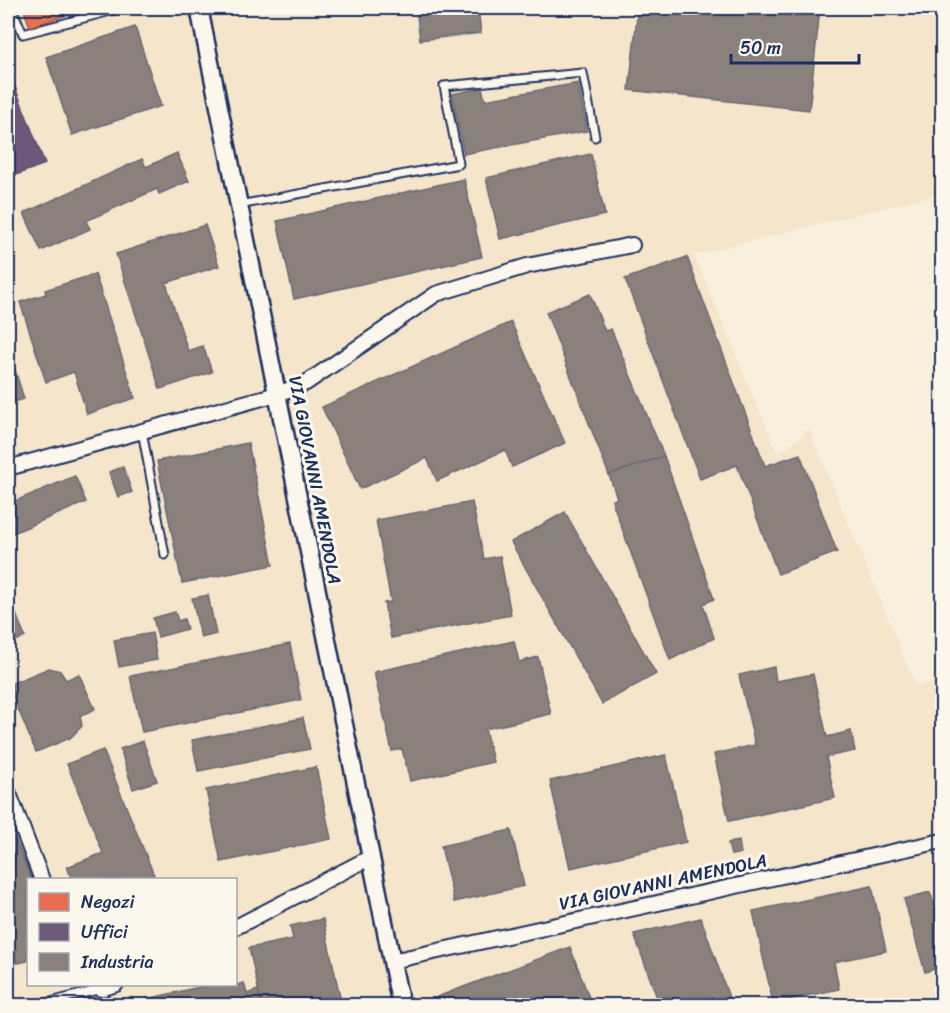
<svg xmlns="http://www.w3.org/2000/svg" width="950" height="1013" font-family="Sriracha,sans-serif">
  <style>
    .built { fill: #f5e5cb; fill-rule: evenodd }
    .shops { fill: #e76f51; stroke: #aa5c55; stroke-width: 1.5 }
    .offices { fill: #6d597a; stroke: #544c72; stroke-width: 1.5 }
    .industry { fill: #8a817c; stroke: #696873; stroke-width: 1.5 }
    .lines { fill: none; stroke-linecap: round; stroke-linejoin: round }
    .service-casing { stroke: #1b2f5e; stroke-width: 11 }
    .minor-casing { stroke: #1b2f5e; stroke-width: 18 }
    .tertiary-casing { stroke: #1b2f5e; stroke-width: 21 }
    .service { stroke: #fbf7ec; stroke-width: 7 }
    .minor { stroke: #fbf7ec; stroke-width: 14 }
    .tertiary { stroke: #fbf7ec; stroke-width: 16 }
    .labels { text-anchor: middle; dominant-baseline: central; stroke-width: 6; stroke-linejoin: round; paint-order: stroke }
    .street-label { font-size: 18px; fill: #1b2f5e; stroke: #fbf7ec }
  </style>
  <rect width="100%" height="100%" fill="#f8efdd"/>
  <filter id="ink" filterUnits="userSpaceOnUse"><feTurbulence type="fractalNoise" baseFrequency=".0167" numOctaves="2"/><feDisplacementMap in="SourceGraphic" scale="12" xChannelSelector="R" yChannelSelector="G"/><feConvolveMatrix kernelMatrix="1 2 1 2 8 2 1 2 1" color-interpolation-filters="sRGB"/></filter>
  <g filter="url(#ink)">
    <path class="built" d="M8 8H942V193L694 255 778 455 809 429 916 686 942 679V1005H8ZM28 880H236V984H28Z"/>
    <polygon class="shops" points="23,8 88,8 30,27"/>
    <polygon class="offices" points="8,69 45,164 8,178"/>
    <g class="industry">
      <polygon points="416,8 478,8 481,33 420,40"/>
      <polygon points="638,8 820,8 809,110 629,90"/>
      <polygon points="135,27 161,106 72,135 46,57"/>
      <polygon points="578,83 587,131 464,154 452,94 482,88 485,100"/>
      <polygon points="177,153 189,181 159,194 157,189 86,221 90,229 41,251 24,213 142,159 146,167"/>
      <polygon points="591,154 605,215 500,239 486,178"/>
      <polygon points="464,179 482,257 294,299 277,221"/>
      <polygon points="205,225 219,266 166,283 188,351 203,346 212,372 160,389 116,254"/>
      <polygon points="687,257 765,466 800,454 837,552 778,574 737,465 700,479 625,279"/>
      <polygon points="95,274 135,398 87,414 74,372 46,382 20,302 46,294 45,290"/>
      <polygon points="590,294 605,331 611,329 664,456 609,475 546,312"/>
      <polygon points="511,322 565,443 512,467 505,450 437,481 427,458 360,489 322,407"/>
      <polygon points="8,347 24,399 8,404"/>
      <polygon points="248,443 273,565 182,583 157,461"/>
      <polygon points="664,456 714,599 703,604 714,638 670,660 612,501 617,498 609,475"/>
      <polygon points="123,467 132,492 118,497 109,472"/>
      <polygon points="75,476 86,502 8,535 8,504"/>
      <polygon points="472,502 484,559 500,556 511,615 391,638 384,603 391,602 376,520"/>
      <polygon points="565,512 656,674 602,704 511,542"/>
      <polygon points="8,593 25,637 8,644"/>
      <polygon points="208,595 216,634 201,638 192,598"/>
      <polygon points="175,612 178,621 184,619 187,629 158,637 153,618"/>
      <polygon points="152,633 157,660 119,667 114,640"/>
      <polygon points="514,641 519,662 538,657 551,714 485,729 493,762 410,781 402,749 392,751 374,672"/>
      <polygon points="290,644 301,700 142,732 130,676"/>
      <polygon points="774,667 776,681 813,674 827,737 851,731 855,751 826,757 835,798 729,821 714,754 755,745 739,675"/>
      <polygon points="49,668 60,671 66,680 79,674 95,709 80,716 82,726 70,738 36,752 8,685"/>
      <polygon points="303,718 310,749 198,771 192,740"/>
      <polygon points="143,741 157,781 133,789 120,749"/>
      <polygon points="103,750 156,880 72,880 67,867 103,853 67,764"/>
      <polygon points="666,755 686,842 570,868 550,781"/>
      <polygon points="316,767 331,839 221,862 206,790"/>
      <polygon points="8,822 32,880 28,880 28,961 8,965"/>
      <polygon points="511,830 524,886 454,902 441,846"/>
      <polygon points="739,841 741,853 731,855 728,843"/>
      <polygon points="872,886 886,951 834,962 839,989 773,1003 753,911"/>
      <polygon points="930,892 939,920 942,919 942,967 925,972 904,899"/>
      <polygon points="701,918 732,1006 660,1006 634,934"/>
      <polygon points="323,919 342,1006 262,1006 249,948 293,939 290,926"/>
      <polygon points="570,947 590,1000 575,1006 441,1006 437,997"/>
      <polygon points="244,983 247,994 258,990 262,1006 117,1006 212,984 230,984 230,987"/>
      <polygon points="942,994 942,1006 934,1006 932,997"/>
    </g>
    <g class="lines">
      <g class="service-casing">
        <g id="service">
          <polyline points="12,8 23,34 122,8"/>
          <polyline points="239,205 459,164 444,86 583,73 595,137"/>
          <polyline points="142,431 165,555"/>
          <polyline points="35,1006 101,989"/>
        </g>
      </g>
      <g class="minor-casing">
        <g id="minor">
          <polyline points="8,468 277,394 306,383 436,294 527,266 632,245"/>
          <polyline points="8,791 42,880"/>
          <polyline points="236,927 371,857"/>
          <polyline points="392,961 942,841"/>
          <polyline points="96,984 101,989 116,984"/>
        </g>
      </g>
      <g class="tertiary-casing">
        <polyline id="tertiary" points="199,8 401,1006"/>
      </g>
      <use href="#service" class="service"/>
      <use href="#minor" class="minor"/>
      <use href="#tertiary" class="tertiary"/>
    </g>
  </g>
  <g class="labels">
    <g class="street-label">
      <text transform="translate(315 480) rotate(79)">VIA GIOVANNI AMENDOLA</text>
      <text transform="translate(663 882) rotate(-12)">VIA GIOVANNI AMENDOLA</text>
    </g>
  </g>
  <rect width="950" height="1013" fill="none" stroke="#fbf7ec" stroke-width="30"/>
  <rect x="15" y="15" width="920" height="983" fill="none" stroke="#1b2f5e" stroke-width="2" filter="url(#ink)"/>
  <rect x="27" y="878" width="210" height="108" fill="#fbf7ec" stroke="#a1a7b3" stroke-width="1.5"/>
  <rect x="39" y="893" width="30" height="18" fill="#e76f51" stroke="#a1a7b3" stroke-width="1.5"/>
  <text x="81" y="908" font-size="18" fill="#1b2f5e">Negozi</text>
  <rect x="39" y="923" width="30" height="18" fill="#6d597a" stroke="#a1a7b3" stroke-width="1.5"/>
  <text x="81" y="938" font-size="18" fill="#1b2f5e">Uffici</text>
  <rect x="39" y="953" width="30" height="18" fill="#8a817c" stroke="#a1a7b3" stroke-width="1.5"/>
  <text x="81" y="968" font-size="18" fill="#1b2f5e">Industria</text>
  <path d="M731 54v9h128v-9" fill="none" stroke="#1b2f5e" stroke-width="3"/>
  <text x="740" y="54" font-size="18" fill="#1b2f5e" stroke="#fbf7ec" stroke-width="4.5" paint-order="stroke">50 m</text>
</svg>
